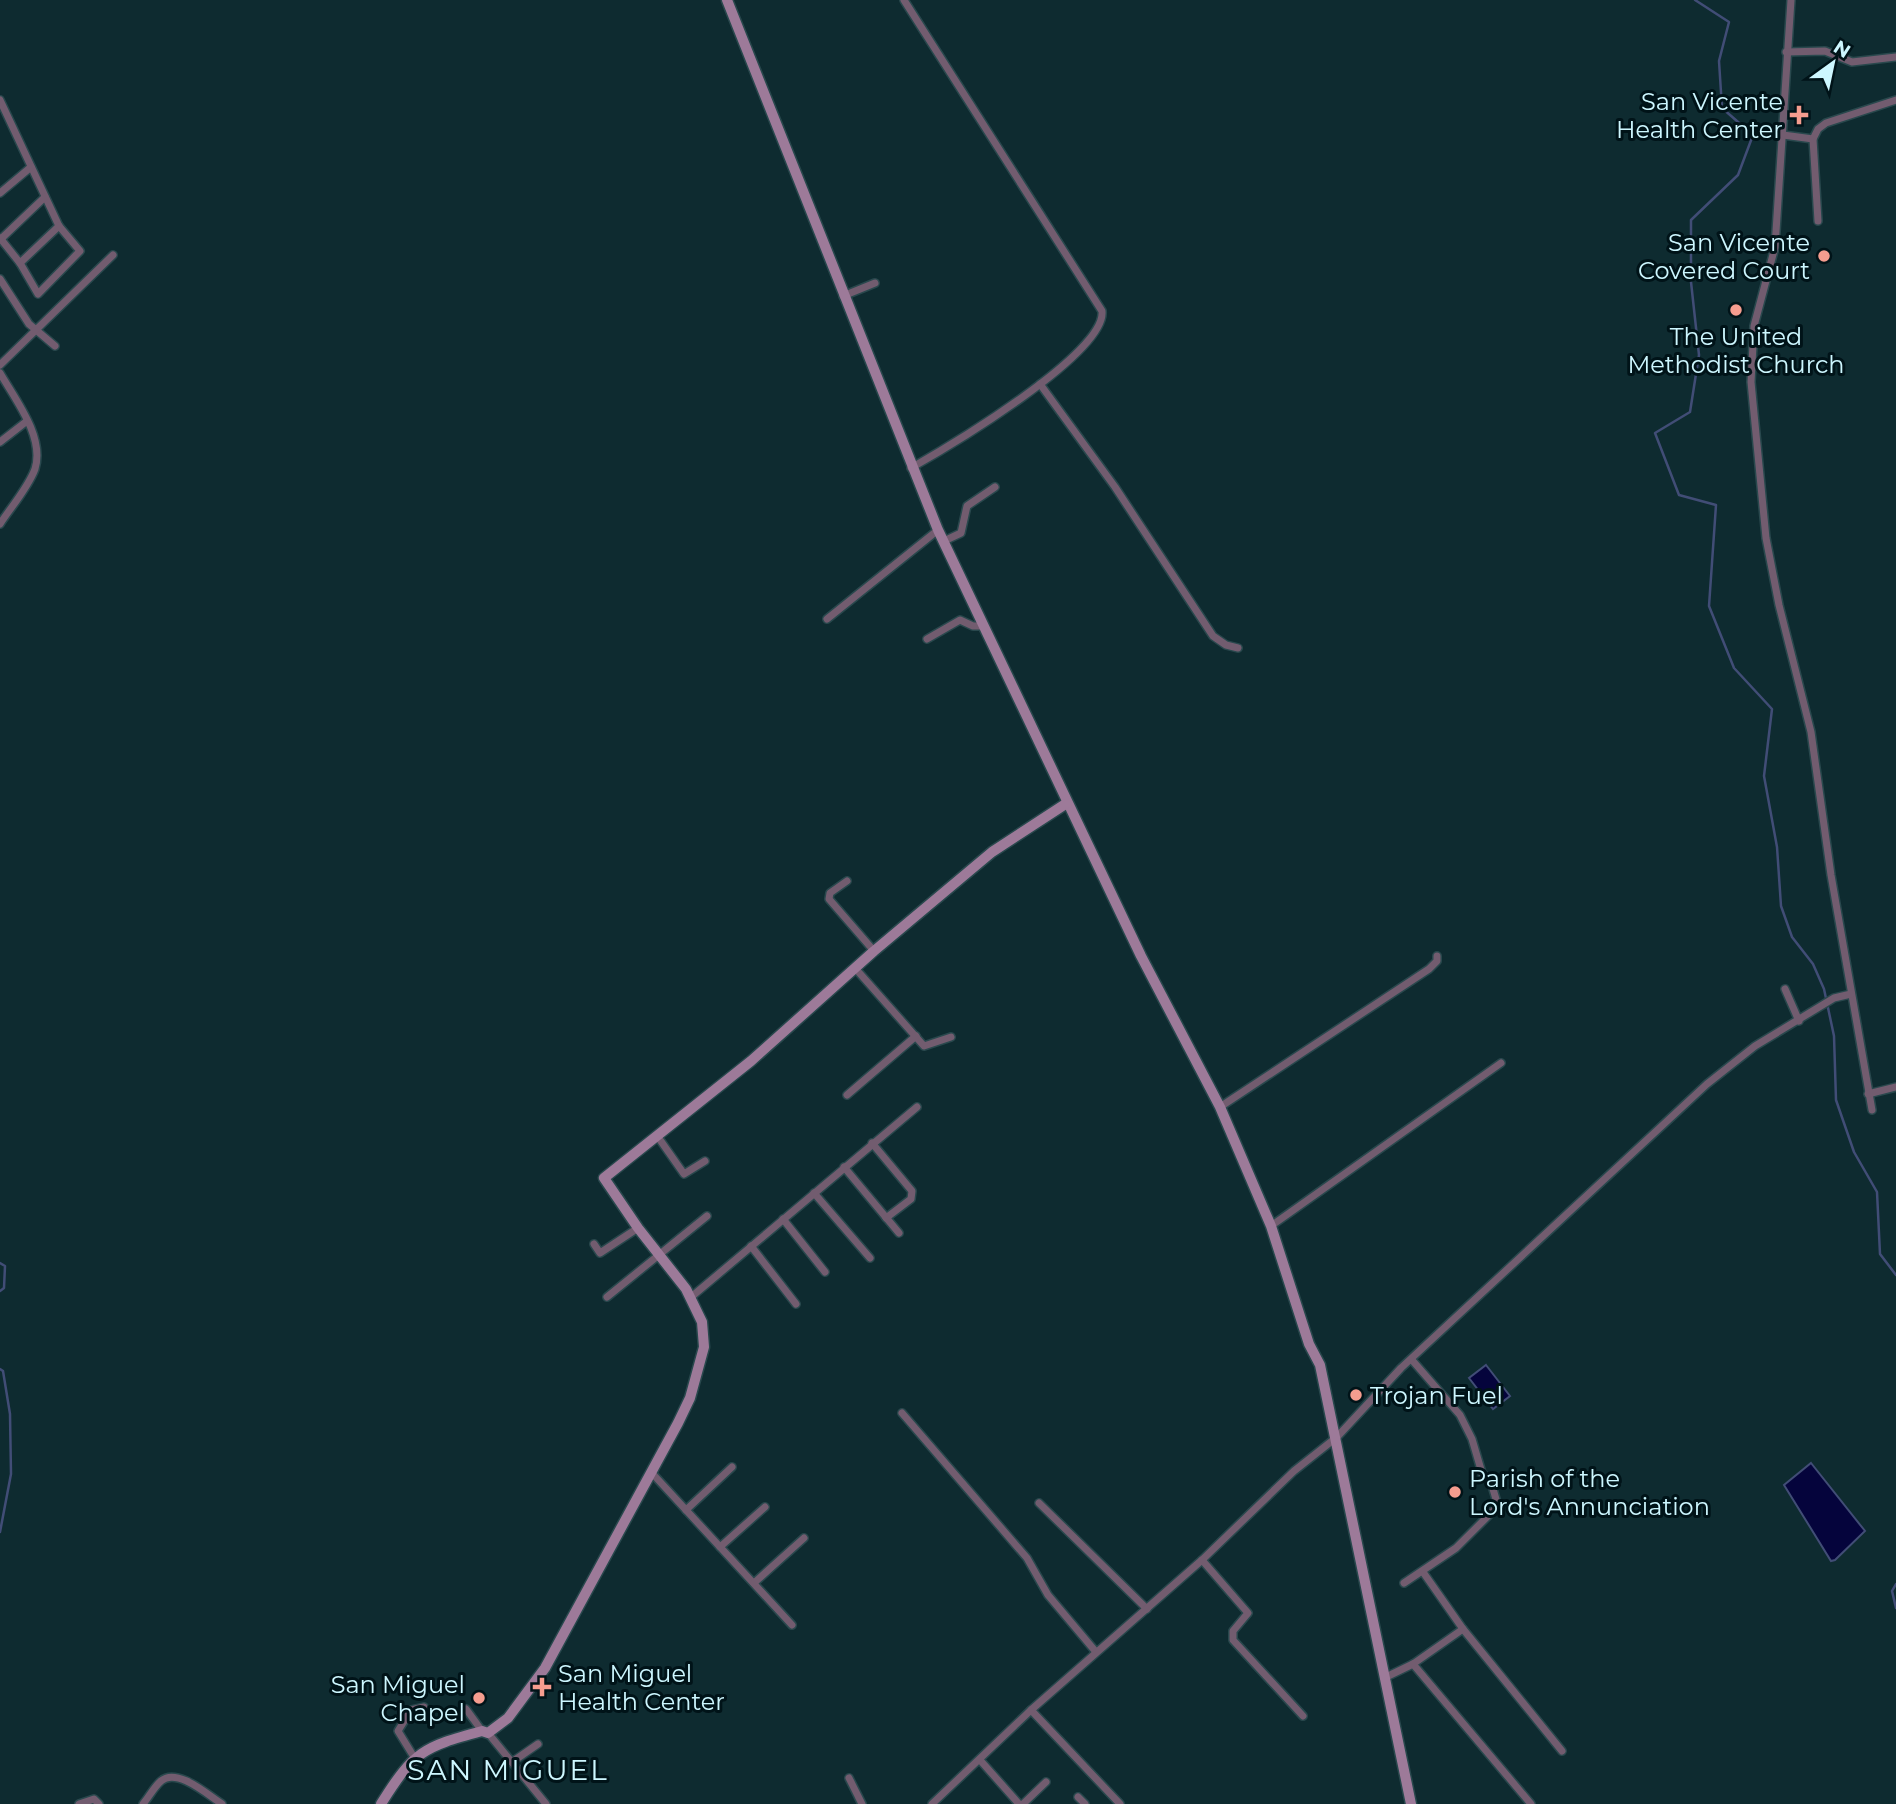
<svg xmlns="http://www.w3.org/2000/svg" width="1896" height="1804" font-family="Montserrat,sans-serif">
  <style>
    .water { fill: #05043c; stroke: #414d76; stroke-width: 2 }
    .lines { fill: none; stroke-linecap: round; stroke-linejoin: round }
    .stream { stroke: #414d76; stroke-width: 2.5 }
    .street-casing { stroke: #29484d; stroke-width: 10 }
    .secondary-casing { stroke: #29484d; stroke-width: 13 }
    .street { stroke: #725c6f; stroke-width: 7 }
    .secondary { stroke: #9d7a99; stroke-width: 10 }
    .poi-dot { fill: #f59d8f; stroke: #001318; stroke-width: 2.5 }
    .labels { text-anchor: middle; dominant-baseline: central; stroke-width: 6; stroke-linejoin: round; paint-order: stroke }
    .poi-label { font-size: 24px; fill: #cdf7ff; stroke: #001318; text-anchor: end }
    .quarter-label { font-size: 28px; letter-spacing: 2px; fill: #cdf7ff; stroke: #001318 }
  </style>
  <rect width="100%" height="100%" fill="#0e2b30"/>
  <g class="water">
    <polygon points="1486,1365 1510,1396 1493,1409 1469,1378"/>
    <polygon points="1811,1463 1865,1531 1835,1560 1831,1561 1784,1485"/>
  </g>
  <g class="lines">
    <g class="stream">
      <polyline points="1695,0 1729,22 1719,61 1722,108 1753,135 1738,175 1691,220 1691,282 1699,355 1690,412 1655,433 1679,495 1716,505 1709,606 1734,668 1772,709 1764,776 1777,847 1781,906 1792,937 1813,964 1824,989 1834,1036 1836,1100 1854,1152 1877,1192 1880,1254 1896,1275"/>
      <polyline points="0,1263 5,1266 4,1288 0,1291"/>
      <polyline points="0,1369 3,1371 10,1414 11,1474 0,1532"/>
      <polyline points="1896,1584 1892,1591 1896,1608"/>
    </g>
    <g class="street-casing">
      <g id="street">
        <path d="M904 0 1102 311C1107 353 948 447 911 468"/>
        <polyline points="1791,0 1775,247 1754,326 1751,382 1766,538 1779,605 1811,732 1831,875 1872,1110"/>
        <polyline points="1786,52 1825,51 1852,62 1896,57"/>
        <polyline points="0,100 59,226 80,251 38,294 20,263 0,238"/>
        <polyline points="1783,135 1813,139 1818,129 1826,123 1896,100"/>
        <polyline points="1813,139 1818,221"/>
        <polyline points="0,193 31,167"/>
        <polyline points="1,239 45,197"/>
        <polyline points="20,263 59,226"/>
        <polyline points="0,279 29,324 55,346"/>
        <polyline points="843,296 875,283"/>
        <polyline points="0,365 113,255"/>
        <path d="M0 373C15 399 45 437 35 469 28 488 11 507 0 524"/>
        <polyline points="1040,384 1115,487 1213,636 1226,645 1238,648"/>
        <polyline points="0,442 27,421"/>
        <polyline points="944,541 961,533 967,506 995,487"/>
        <polyline points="827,619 938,530"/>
        <polyline points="927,639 960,620 973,626 983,626"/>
        <polyline points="847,881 830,893 829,899 874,951"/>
        <polyline points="855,968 924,1046 951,1037"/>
        <polyline points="1785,989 1799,1021"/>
        <polyline points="1868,1094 1896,1087"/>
        <polyline points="847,1095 916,1036"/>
        <polyline points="1220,1107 1429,969 1437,961 1437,956"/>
        <polyline points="658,1137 684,1174 705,1161"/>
        <polyline points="872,1143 912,1191 911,1199 886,1218"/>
        <polyline points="844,1167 899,1233"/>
        <polyline points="814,1193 870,1258"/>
        <polyline points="783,1219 825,1272"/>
        <polyline points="1271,1226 1501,1063"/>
        <polyline points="594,1244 600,1253 638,1228"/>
        <polyline points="751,1246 796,1304"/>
        <polyline points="607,1297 707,1216"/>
        <polyline points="690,1298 917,1107"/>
        <polyline points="902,1413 1027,1558 1048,1595 1096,1652"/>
        <polyline points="651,1472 792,1625"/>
        <polyline points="1039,1503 1147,1609"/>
        <polyline points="686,1510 732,1467"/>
        <polyline points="720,1547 765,1507"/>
        <polyline points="1202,1560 1248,1613 1233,1631 1233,1640 1303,1716"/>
        <polyline points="1423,1572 1463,1629 1562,1751"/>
        <polyline points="754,1583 804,1538"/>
        <polyline points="1404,1583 1456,1548 1498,1506 1491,1482 1482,1473 1472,1439 1460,1415 1412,1360"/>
        <polyline points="1413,1664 1531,1804"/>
        <polyline points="1384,1678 1413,1664 1463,1629"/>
        <polyline points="466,1709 482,1731"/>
        <polyline points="1031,1710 1120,1804"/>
        <polyline points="488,1733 546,1804"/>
        <polyline points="414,1757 398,1731 411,1710 424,1707"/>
        <polyline points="980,1760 1019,1804"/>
        <polyline points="512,1762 538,1744"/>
        <polyline points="849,1778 862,1804"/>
        <polyline points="1078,1797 1085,1804"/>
        <polyline points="79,1804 94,1799 99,1804"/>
        <path d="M143 1804C149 1797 154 1787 161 1781 177 1767 208 1795 222 1804"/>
        <polyline points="932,1804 1031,1710 1202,1560 1294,1471 1337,1437 1401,1368 1707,1084 1755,1046 1834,998 1851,994"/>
        <polyline points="1023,1804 1046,1782"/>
      </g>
    </g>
    <g class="secondary-casing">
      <g id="secondary">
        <polyline points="727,0 938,530 1141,956 1220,1107 1271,1226 1309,1344 1320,1365 1411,1804"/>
        <path d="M381 1804C414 1751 423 1747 482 1731L488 1733 508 1718 545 1668 678 1423 690 1398 704 1347 702 1322 686 1289 638 1228 604 1178 751 1061 874 951 992 852 1067 803"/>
      </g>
    </g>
    <use href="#street" class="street"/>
    <use href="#secondary" class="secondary"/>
  </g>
  <g class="poi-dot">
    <path d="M1795.5 104.5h7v7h7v7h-7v7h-7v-7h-7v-7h7z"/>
    <circle cx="1824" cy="256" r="7"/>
    <circle cx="1736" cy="310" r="7"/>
    <circle cx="1356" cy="1395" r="7"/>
    <circle cx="1455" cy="1492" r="7"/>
    <path d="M538.5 1676.5h7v7h7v7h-7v7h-7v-7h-7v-7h7z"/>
    <circle cx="479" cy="1698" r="7"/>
  </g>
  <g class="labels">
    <g class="poi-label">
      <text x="1783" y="101">San Vicente<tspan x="1783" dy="28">Health Center</tspan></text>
      <text x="1810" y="242">San Vicente<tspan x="1810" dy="28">Covered Court</tspan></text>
      <text x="1736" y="336" text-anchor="middle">The United<tspan x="1736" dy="28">Methodist Church</tspan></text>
      <text x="1370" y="1395" text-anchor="start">Trojan Fuel</text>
      <text x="1469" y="1478" text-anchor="start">Parish of the<tspan x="1469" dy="28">Lord's Annunciation</tspan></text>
      <text x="558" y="1673" text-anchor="start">San Miguel<tspan x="558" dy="28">Health Center</tspan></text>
      <text x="465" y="1684">San Miguel<tspan x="465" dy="28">Chapel</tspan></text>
    </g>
    <g class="quarter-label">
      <text x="508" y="1770">SAN MIGUEL</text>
    </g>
  </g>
  <g transform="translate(1833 63) rotate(33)" stroke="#001318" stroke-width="5" paint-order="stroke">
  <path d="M0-5L12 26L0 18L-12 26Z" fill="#cdf7ff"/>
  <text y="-10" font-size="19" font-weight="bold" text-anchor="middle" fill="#cdf7ff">N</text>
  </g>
</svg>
